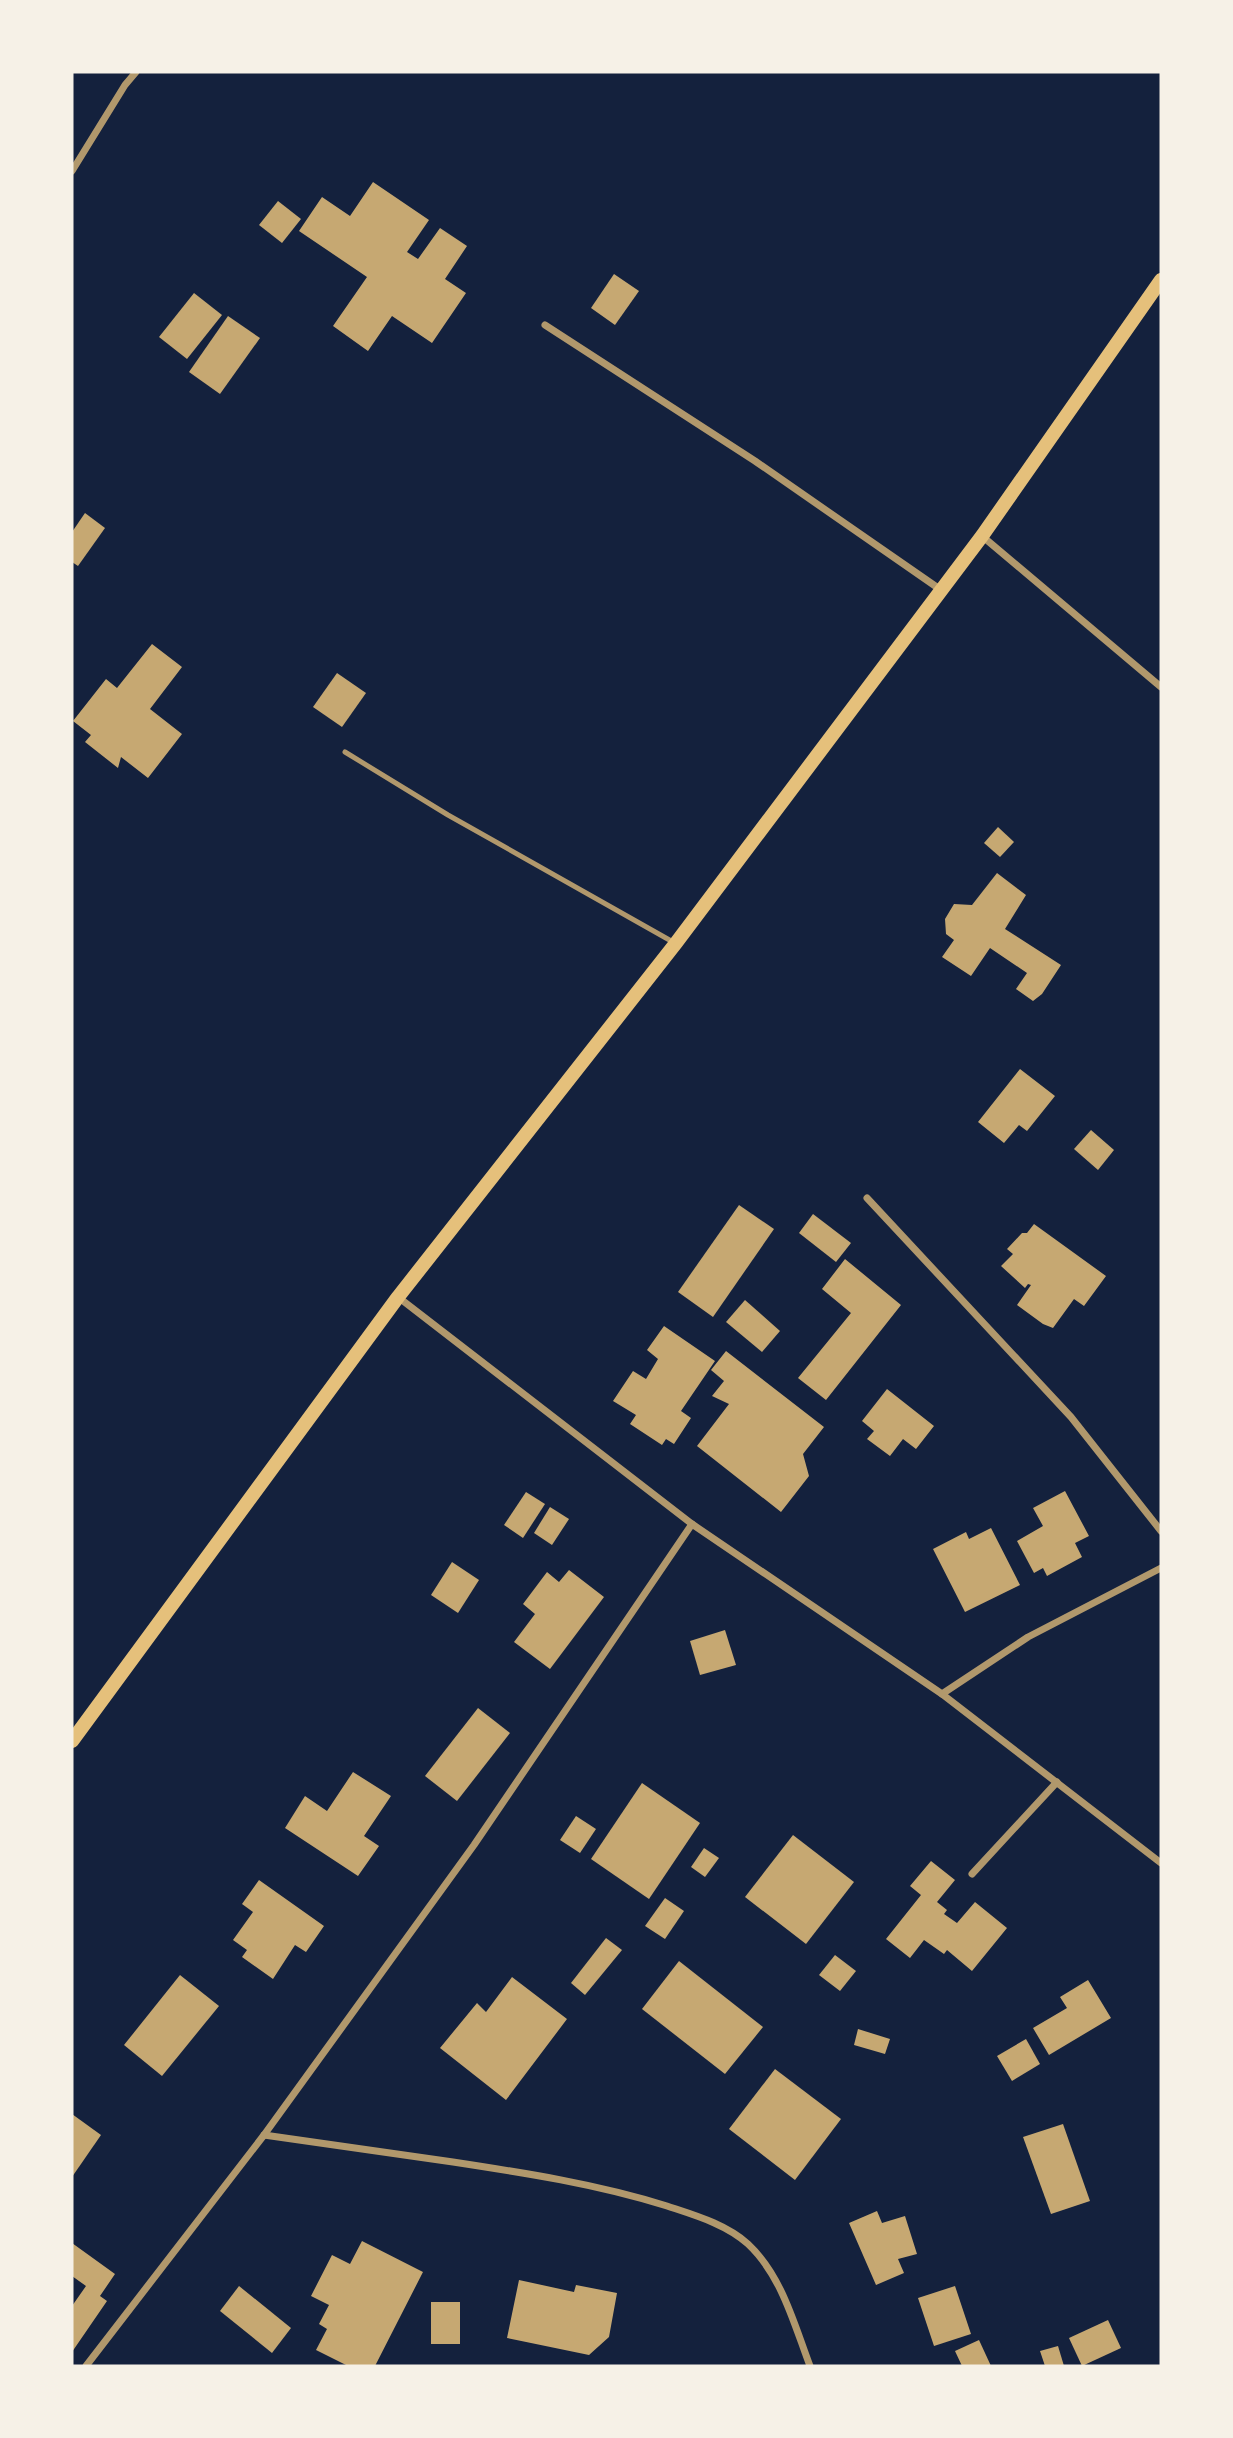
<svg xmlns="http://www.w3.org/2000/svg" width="1233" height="2438" font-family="'Nunito Sans',sans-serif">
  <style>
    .building { fill: #c6a872 }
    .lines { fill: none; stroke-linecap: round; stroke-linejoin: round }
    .service { stroke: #b1986c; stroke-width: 5 }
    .minor { stroke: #b1986c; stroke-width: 7 }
    .secondary { stroke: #e5c07b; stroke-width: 14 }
  </style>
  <rect width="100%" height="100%" fill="#14213d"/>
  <g class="building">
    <polygon points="373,182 429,220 407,252 418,259 440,228 467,246 445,279 466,293 432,343 392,316 368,351 333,326 367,277 299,231 322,197 350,216"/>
    <polygon points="278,201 301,219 282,243 259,225"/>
    <polygon points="614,274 639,291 615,325 591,308"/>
    <polygon points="194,293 222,315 187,359 159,337"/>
    <polygon points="228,316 260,338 220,394 189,372"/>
    <polygon points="85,513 105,528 78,566 72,562 72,532"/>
    <polygon points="152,644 182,667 150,709 182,734 148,778 121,757 118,768 85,742 91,735 73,721 106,679 117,688"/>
    <polygon points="337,673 366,693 342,727 313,707"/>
    <polygon points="998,827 1014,842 1000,857 984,843"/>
    <polygon points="997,873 1026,895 1005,929 1061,965 1042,994 1033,1001 1016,989 1027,973 990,948 971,976 942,957 954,940 946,934 945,919 954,904 972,905"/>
    <polygon points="1020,1069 1055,1096 1027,1131 1019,1125 1004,1143 978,1122"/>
    <polygon points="1091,1130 1114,1150 1098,1170 1074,1149"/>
    <polygon points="739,1205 774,1229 713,1317 678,1292"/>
    <polygon points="813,1214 851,1243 836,1262 799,1233"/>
    <polygon points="1034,1224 1106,1276 1084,1306 1074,1299 1053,1328 1043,1324 1017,1305 1031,1285 1028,1284 1025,1288 1001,1266 1013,1254 1007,1249 1022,1233 1027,1233"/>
    <polygon points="845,1259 901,1305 826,1400 798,1378 851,1313 822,1289"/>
    <polygon points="745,1300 780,1331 762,1352 726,1322"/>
    <polygon points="664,1326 715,1361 681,1411 691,1418 674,1444 666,1439 662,1445 630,1424 636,1415 613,1401 633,1371 646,1379 658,1359 647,1350"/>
    <polygon points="726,1351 824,1427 803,1454 809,1476 781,1512 697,1446 729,1404 712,1396 724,1381 711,1370"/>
    <polygon points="887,1389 934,1426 916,1449 903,1439 890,1456 867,1439 874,1431 862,1421"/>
    <polygon points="1065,1491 1089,1536 1075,1543 1082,1557 1047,1576 1043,1568 1034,1573 1017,1541 1043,1526 1033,1508"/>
    <polygon points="526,1492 545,1504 523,1538 504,1525"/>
    <polygon points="550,1507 569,1519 552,1545 534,1533"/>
    <polygon points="991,1528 1020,1585 965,1612 933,1549 966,1532 969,1539"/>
    <polygon points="452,1562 479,1580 458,1613 431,1595"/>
    <polygon points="569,1570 604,1597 550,1669 514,1642 535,1614 523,1604 547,1572 559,1582"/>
    <polygon points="725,1630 736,1665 700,1675 690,1641"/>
    <polygon points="478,1708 510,1733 457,1801 425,1776"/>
    <polygon points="353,1772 391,1796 364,1836 379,1846 358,1876 285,1828 305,1796 327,1811"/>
    <polygon points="642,1783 700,1823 649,1899 591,1859"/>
    <polygon points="576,1816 596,1829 580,1853 560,1840"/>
    <polygon points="793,1835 854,1882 806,1944 745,1897"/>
    <polygon points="704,1848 719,1858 705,1877 691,1867"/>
    <polygon points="931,1861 955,1880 937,1902 947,1910 944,1914 957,1923 975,1902 1007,1928 972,1971 947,1950 944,1954 924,1940 910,1958 886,1939 921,1895 910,1886"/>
    <polygon points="259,1880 324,1926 306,1952 295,1945 273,1979 242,1957 247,1950 233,1940 253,1912 242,1904"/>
    <polygon points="665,1898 684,1911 665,1939 645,1926"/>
    <polygon points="606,1938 622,1950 585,1995 571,1983"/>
    <polygon points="835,1955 856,1971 840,1991 819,1975"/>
    <polygon points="679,1961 763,2027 725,2074 642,2009"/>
    <polygon points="180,1975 219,2006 162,2076 124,2045"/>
    <polygon points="512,1977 567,2019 506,2100 440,2048 477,2003 486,2012"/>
    <polygon points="1088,1980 1111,2018 1049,2055 1033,2028 1067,2008 1060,1997"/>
    <polygon points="858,2029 890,2039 885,2054 854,2045"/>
    <polygon points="1026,2039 1040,2064 1012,2081 997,2056"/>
    <polygon points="775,2069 841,2119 795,2180 729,2129"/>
    <polygon points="72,2114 101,2135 72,2177"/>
    <polygon points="1063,2124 1090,2201 1051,2214 1023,2137"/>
    <polygon points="877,2211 882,2223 905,2216 917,2254 898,2259 904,2273 876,2285 849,2223"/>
    <polygon points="362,2241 423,2272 375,2366 348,2366 316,2350 327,2329 319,2324 329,2305 311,2296 332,2255 350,2264"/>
    <polygon points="72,2243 115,2274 100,2296 107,2301 72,2352 72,2306 86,2286 72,2276"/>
    <polygon points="519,2280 574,2292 576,2285 617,2293 609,2337 589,2355 507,2338"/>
    <polygon points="239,2286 291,2328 272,2353 220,2311"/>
    <polygon points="955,2286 971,2334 934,2346 918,2298"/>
    <rect x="431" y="2302" width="29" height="42"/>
    <polygon points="1108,2320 1121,2348 1082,2366 1069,2338"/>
    <polygon points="979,2340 991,2366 962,2366 955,2351"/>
    <polygon points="1058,2346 1064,2366 1045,2366 1040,2351"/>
  </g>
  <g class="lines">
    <polyline class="service" points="345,752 448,815 673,942"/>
    <g class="minor">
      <polyline points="72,171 125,85 136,72"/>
      <polyline points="545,325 755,461 941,590"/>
      <polyline points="982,536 1161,687"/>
      <polyline points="867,1198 1071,1417 1161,1531"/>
      <polyline points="398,1297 692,1524 942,1694 1161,1863"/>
      <polyline points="942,1694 1028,1637 1161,1568"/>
      <polyline points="972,1874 1057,1782"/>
      <path d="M264 2135C327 2144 390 2153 453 2162 525 2173 597 2184 667 2206 694 2215 726 2224 748 2244 782 2276 794 2324 810 2366"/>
      <polyline points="86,2366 264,2135 474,1845 692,1524"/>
    </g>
    <polyline class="secondary" points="72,1741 398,1297 676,943 982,536 1161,280"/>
  </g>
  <rect width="1233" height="2438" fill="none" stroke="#f6f1e7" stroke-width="147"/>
</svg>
